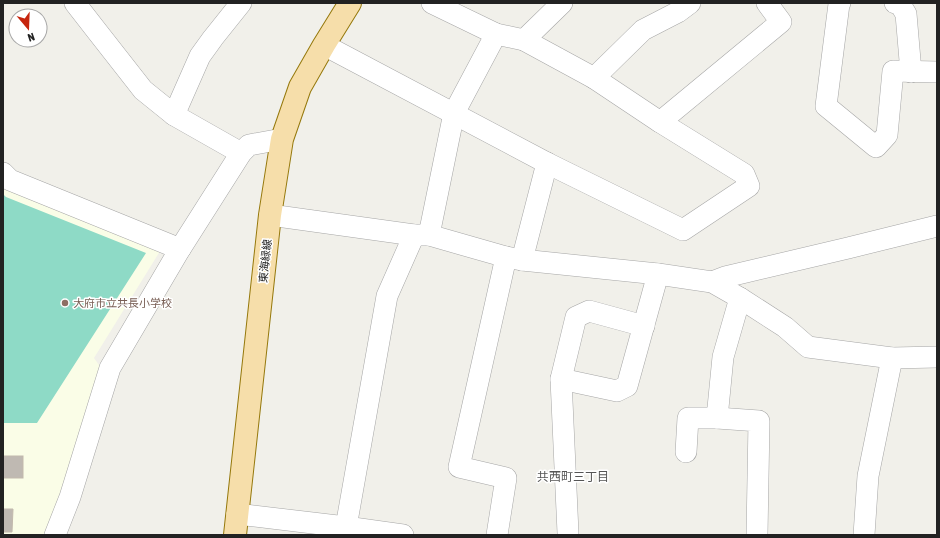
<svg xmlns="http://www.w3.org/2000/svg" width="940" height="538" font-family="'Asap Condensed','Noto Sans JP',sans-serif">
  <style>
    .education { fill: #fafde7 }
    .pitch { fill: #8edac6 }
    .building { fill: #bfb9b2; stroke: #c2b9ad }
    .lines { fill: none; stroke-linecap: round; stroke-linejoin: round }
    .minor-casing { stroke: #a6a6a6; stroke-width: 22 }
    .major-casing { stroke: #95780b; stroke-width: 24 }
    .minor { stroke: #fff; stroke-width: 21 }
    .major { stroke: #f6deaa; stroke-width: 22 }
    .education-dot { fill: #8d6e63; stroke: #fff; stroke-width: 1.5 }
    .labels { text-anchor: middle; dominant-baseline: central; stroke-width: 3; stroke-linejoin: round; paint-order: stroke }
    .street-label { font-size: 11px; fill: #222; stroke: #fff }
    .education-label { font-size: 11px; fill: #785e54; stroke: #fff; text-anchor: start }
    .neighbourhood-label { font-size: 12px; fill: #555; stroke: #fff }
  </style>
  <rect width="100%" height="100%" fill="#f1f0ea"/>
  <polygon class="education" points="3,181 162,248 94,358 102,369 62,491 44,535 3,535"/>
  <polygon class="pitch" points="3,194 6,197 146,253 37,423 3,423"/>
  <g class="building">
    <rect x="3" y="456" width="20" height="22"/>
    <polygon points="3,509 13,509 12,532 3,532"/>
  </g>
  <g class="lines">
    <g class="minor-casing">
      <g id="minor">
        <polyline points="75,3 96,30 143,90 174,115 241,153"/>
        <polyline points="840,3 839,4 826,106 876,147 887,135 893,71 937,72"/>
        <polyline points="895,3 900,4 906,14 911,72"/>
        <polyline points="524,40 562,3"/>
        <polyline points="324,45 547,163 683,230 749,186 744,174 660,122 594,78 524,40 496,34 432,3"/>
        <polyline points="594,78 643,30 678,12 690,3"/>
        <polyline points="174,115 200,56 213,38 241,3"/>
        <polyline points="660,122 781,22 767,3"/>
        <polyline points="3,173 10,180 180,249"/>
        <polyline points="270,215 414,235 429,235 506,257 522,260 658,274 712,282 740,298 785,327 808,347 892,358 937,357"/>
        <polyline points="429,235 454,113 496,34"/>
        <polyline points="522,260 547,163"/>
        <polyline points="712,282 725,277 848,248 937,226"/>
        <polyline points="561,379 617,391 627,386 658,274"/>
        <polyline points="717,418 723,357 740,298"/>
        <polyline points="686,452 688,418 717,418 759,421 757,535"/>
        <polyline points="237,514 346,527 403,535"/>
        <polyline points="346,527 387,296 414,235"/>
        <polyline points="568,533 561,379 576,317 589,311 644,326"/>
        <polyline points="55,535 70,497 110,368 180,249 241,153 249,145 282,139"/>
        <polyline points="497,535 506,478 459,467 506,257"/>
        <polyline points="864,535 868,476 892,358"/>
      </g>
    </g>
    <g class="major-casing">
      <polyline id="major" points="235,535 270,215 282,139 300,87 324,45 350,3"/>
    </g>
    <use href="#minor" class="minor"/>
    <use href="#major" class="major"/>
  </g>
  <circle class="education-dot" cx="65" cy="303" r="4"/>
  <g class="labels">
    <g class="street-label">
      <text transform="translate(265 261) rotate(-84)">東海緑線</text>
    </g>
    <g class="education-label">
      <text x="73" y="303">大府市立共長小学校</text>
    </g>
    <g class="neighbourhood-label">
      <text x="573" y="477">共西町三丁目</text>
    </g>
  </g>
  <rect width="940" height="538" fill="none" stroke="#222222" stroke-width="8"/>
  <g transform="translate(28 28) rotate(161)"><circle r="19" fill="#ffffff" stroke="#a7a7a7"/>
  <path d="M0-3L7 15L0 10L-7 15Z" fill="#c6250e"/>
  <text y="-6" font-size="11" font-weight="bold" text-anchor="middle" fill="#222222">N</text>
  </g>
</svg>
